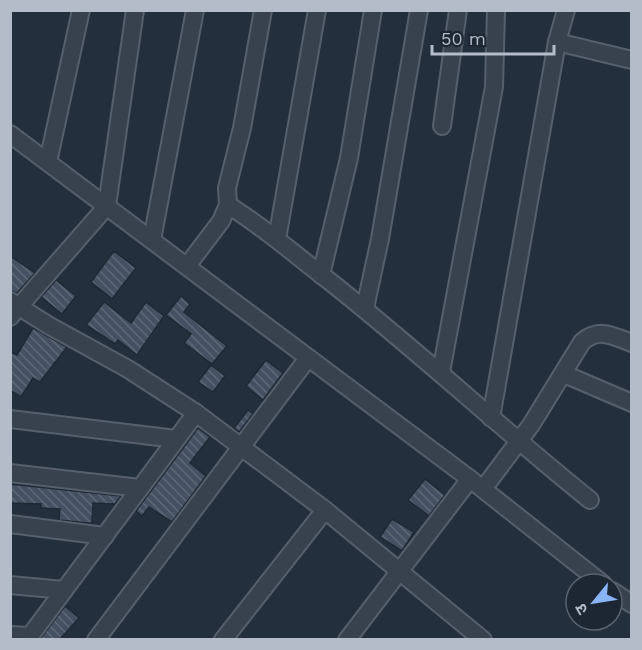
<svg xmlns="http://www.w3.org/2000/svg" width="642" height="650" font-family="'Work Sans','Noto Sans Devanagari',sans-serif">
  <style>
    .building { fill: url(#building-back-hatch); stroke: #1f2835; stroke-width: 1.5 }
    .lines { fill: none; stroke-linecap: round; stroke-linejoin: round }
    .minor-casing { stroke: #565f6c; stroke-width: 20 }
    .minor { stroke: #38414e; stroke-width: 16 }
  </style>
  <defs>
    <pattern id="building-back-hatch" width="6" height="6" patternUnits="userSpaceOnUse" patternTransform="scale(1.5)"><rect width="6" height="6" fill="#455162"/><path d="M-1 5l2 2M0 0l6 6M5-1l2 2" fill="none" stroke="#5d6877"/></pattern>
  </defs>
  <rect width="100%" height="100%" fill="#242f3e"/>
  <g class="building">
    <polygon points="114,251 136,268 112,299 91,282"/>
    <polygon points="10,256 35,273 17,293 10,291"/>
    <polygon points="56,280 76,296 62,314 41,297"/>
    <polygon points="181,296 190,304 184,312 227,346 212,364 184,343 191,334 166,315"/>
    <polygon points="104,302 131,323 146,302 164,316 137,355 118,340 115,344 86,325"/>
    <polygon points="33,328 67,347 40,382 33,378 21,397 10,390 10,352 17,355"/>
    <polygon points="266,360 283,373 263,400 246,386"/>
    <polygon points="211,365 225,376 213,392 198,382"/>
    <polygon points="248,410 253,414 239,432 234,428"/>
    <polygon points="198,428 210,437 190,463 206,476 172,522 149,507 142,516 136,511"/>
    <polygon points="425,479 445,495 429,516 408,500"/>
    <polygon points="10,484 121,496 115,504 93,503 92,523 88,523 59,520 60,509 41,508 41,504 10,503"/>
    <polygon points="392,519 414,532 402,551 380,537"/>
    <polygon points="65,606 79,618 60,639 40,639"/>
  </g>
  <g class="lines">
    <g class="minor-casing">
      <g id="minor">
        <polyline points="557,42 632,60"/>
        <polyline points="442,126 458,10"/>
        <polyline points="10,134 470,479 603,584"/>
        <polyline points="48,162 81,10"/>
        <path d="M228 205C262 226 292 252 323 276 415 348 499 427 590 500"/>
        <polyline points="277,239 317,10"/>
        <polyline points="152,240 195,10"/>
        <polyline points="187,266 221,221 228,205 227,188 242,128 263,10"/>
        <polyline points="321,275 349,158 373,10"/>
        <polyline points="10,301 48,325 128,369 196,413 325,510 483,640"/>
        <polyline points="365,308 380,239 419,10"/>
        <polyline points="10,317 107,206 135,10"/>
        <polyline points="441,372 494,87 496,10"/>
        <polyline points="564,374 632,403"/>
        <polyline points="491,418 557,42 566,10"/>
        <polyline points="10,419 176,439"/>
        <polyline points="10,473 140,488"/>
        <path d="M483 489 531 425 582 342C599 327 613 336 632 343"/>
        <polyline points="10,524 105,536"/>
        <polyline points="10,585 64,590"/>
        <polyline points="612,591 632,604"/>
        <polyline points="10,635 30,636"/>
        <polyline points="27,640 196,413"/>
        <polyline points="96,640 308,358"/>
        <polyline points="223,640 325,510"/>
        <polyline points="347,640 470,479"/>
      </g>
    </g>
    <use href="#minor" class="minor"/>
  </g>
  <rect width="642" height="650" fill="none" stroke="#b4bcc9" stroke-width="24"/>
  <g transform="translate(594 602) rotate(240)"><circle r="28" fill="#1d2633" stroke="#59626f" stroke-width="1.5"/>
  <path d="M0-4.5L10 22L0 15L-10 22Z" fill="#8ab4f8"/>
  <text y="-9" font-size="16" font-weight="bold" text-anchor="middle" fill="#b4bcc9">उ</text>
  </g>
  <path d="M432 45v9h122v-9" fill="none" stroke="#b4bcc9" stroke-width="3"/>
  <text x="441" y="45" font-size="18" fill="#b4bcc9" stroke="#1d2633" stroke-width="4.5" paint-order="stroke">50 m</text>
</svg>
